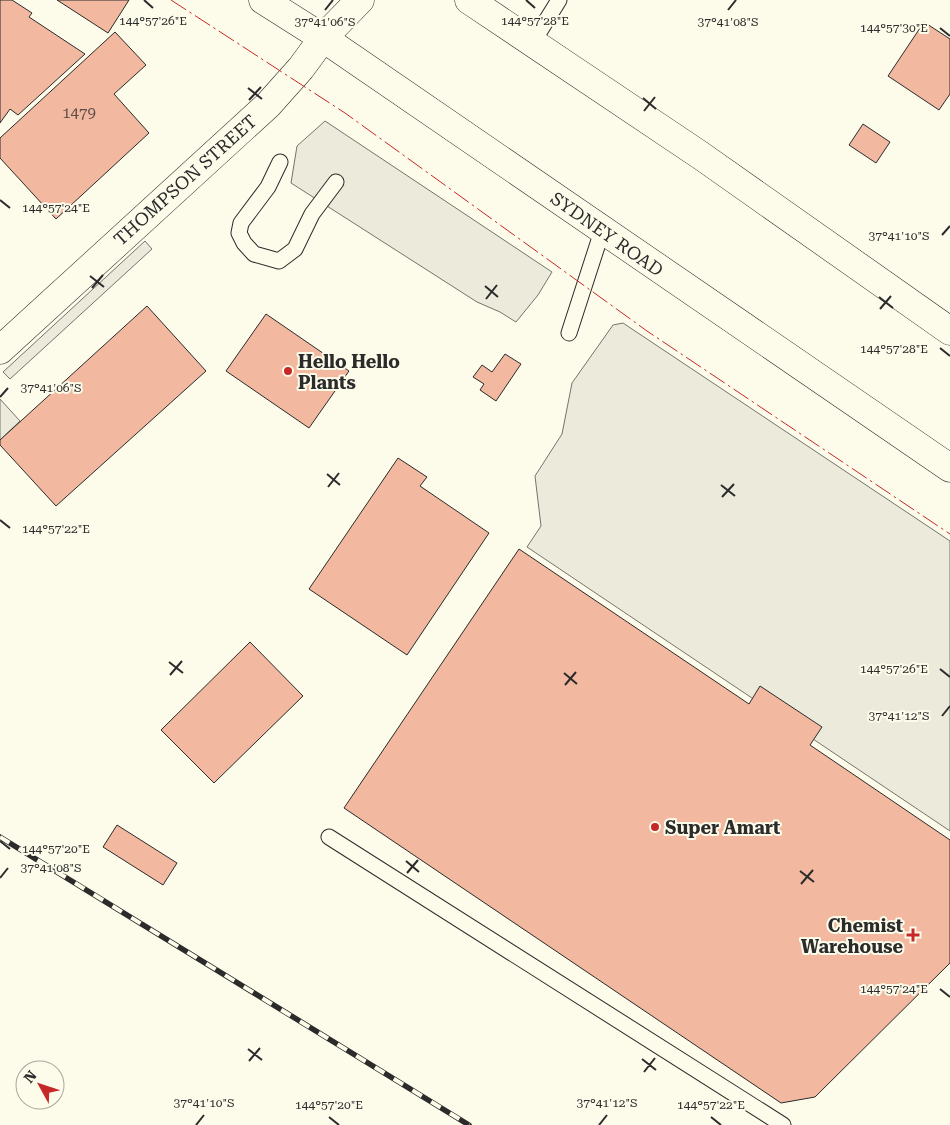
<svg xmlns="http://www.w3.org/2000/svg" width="950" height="1125" font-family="'Roboto Serif',serif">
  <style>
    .parking { fill: #eceadb; stroke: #74746e }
    .building { fill: #f2b8a0; stroke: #2b2b2b }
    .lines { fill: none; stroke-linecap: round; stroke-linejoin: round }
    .service-casing { stroke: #2b2b2b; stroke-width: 17 }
    .minor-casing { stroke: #2b2b2b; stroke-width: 29 }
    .trunk-casing { stroke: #2b2b2b; stroke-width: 29 }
    .service { stroke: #fdfbea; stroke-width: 15 }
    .minor { stroke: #fdfbea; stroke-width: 28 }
    .trunk { stroke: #fdfbea; stroke-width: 28 }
    .rail-casing { stroke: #2b2b2b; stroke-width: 5.5 }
    .rail { stroke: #fdfbea; stroke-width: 4; stroke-dasharray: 11; stroke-linecap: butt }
    .power { stroke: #c62828; stroke-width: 1; stroke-dasharray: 18 4 2.5 4; stroke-linecap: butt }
    .ticks { fill: none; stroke: #2b2b2b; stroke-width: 2 }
    .poi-dot { fill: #c62828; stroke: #fdfbea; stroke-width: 2 }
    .labels { text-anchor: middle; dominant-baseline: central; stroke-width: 4; stroke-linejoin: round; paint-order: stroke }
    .number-label { font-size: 15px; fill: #5d4e48 }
    .street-label { font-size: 18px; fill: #2b2b2b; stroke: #fdfbea }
    .poi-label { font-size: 18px; font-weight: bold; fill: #2b2b2b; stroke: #fdfbea; text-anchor: start }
    .ticks-label { font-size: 12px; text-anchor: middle; fill: #2b2b2b; stroke: #fdfbea; stroke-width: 4; stroke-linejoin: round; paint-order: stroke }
  </style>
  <rect width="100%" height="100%" fill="#fdfbea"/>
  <g class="parking">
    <polygon points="325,121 552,272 538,295 516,322 500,312 477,302 291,183 297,146"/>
    <polygon points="145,241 152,249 10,379 3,372"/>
    <polygon points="623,323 950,541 950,831 527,547 541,526 535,476 562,434 572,383 613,325"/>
    <polygon points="0,399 20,421 0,440"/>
  </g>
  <g class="building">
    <polygon points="0,0 12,0 32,13 29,17 85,54 18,115 10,109 0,123"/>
    <polygon points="57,0 129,0 108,33"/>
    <polygon points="924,22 950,39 950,94 939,110 888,76"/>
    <polygon points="115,32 146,65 114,94 149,133 56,219 0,158 0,138"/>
    <polygon points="863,124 890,142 876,163 849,145"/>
    <polygon points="147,306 206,371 56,506 0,445 0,440"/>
    <polygon points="266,314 349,371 309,428 226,371"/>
    <polygon points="505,354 521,364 496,401 480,390 484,384 473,377 482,365 492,372"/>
    <polygon points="398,458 427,477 420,486 489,533 407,655 309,589"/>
    <polygon points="519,549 749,704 760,686 822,727 810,745 950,840 950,963 815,1097 781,1103 344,808"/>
    <polygon points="250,642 303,696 214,783 161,730"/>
    <polygon points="117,825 177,863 163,885 103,847"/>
  </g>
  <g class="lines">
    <g class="service-casing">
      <g id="service">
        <polyline points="533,42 559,0"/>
        <polyline points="280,162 268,187 241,223 239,233 244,243 254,254 279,261 295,249 312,214 336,182"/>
        <polyline points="569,333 602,231"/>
        <polyline points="329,837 783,1125"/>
      </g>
    </g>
    <g class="minor-casing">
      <polyline id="minor" points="0,350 268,105 301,68 323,38 360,0"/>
    </g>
    <g class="trunk-casing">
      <g id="trunk">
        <polyline points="263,0 323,38 950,468"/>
        <polyline points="469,0 700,155 950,331"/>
      </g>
    </g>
    <use href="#service" class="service"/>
    <use href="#minor" class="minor"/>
    <use href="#trunk" class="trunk"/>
    <g class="rail-casing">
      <polyline id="rail" points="0,837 469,1125"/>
    </g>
    <use href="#rail" class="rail"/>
    <polyline class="power" points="171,0 345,113 647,331 950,534"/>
  </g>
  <path class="ticks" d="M144 0 153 8M526 0 535 8M325 10 333 0M728 10 736 0M940 28 950 36M248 88 262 99M643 98 656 109M249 100 261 87M644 111 655 97M0 200 10 208M942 235 950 226M90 276 104 287M485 286 498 297M92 288 103 275M879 297 893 308M486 299 497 285M880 309 891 296M940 348 950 356M0 397 8 388M327 474 340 485M721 485 735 496M328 487 339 473M722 497 734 484M0 520 10 528M169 662 183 673M940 669 950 677M564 673 577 684M170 675 182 661M565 685 576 672M942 716 950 706M0 841 10 849M406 861 419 872M800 871 814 882M407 873 418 860M0 878 8 868M801 884 813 870M940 989 950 997M248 1049 262 1060M642 1059 656 1070M249 1061 260 1048M644 1072 655 1058M329 1117 339 1125M711 1117 721 1125M196 1125 204 1115M599 1125 607 1115"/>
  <g class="poi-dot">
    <circle cx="288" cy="371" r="5"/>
    <circle cx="655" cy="827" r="5"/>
    <path d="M910.5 927.5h5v5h5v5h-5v5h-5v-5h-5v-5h5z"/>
  </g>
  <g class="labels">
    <g class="number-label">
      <text x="79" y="113">1479</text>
    </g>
    <g class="street-label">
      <text transform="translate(185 180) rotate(-42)">THOMPSON STREET</text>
      <text transform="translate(607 234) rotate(35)">SYDNEY ROAD</text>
    </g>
    <g class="poi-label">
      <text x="298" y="361">Hello Hello<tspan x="298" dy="21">Plants</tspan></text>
      <text x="665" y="827">Super Amart</text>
      <text x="903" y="925" text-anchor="end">Chemist<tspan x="903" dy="21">Warehouse</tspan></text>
    </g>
  </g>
  <g class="ticks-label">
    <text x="153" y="25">144°57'26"E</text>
    <text x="535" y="25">144°57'28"E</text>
    <text x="325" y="26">37°41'06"S</text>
    <text x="728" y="26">37°41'08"S</text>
    <text x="894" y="32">144°57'30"E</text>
    <text x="56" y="212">144°57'24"E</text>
    <text x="899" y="240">37°41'10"S</text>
    <text x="894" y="353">144°57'28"E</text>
    <text x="51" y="392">37°41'06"S</text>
    <text x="56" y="533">144°57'22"E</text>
    <text x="894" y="673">144°57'26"E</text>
    <text x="899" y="720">37°41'12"S</text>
    <text x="56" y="853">144°57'20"E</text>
    <text x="51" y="872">37°41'08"S</text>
    <text x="894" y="993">144°57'24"E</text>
    <text x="204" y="1107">37°41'10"S</text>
    <text x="607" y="1107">37°41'12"S</text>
    <text x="329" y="1109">144°57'20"E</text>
    <text x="711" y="1109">144°57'22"E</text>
  </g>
  <g transform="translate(40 1085) rotate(310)"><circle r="24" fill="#fdfbea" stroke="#a9a89e"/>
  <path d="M0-4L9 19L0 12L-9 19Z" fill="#c62828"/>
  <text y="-8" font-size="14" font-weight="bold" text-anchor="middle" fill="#2b2b2b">N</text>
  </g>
</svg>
